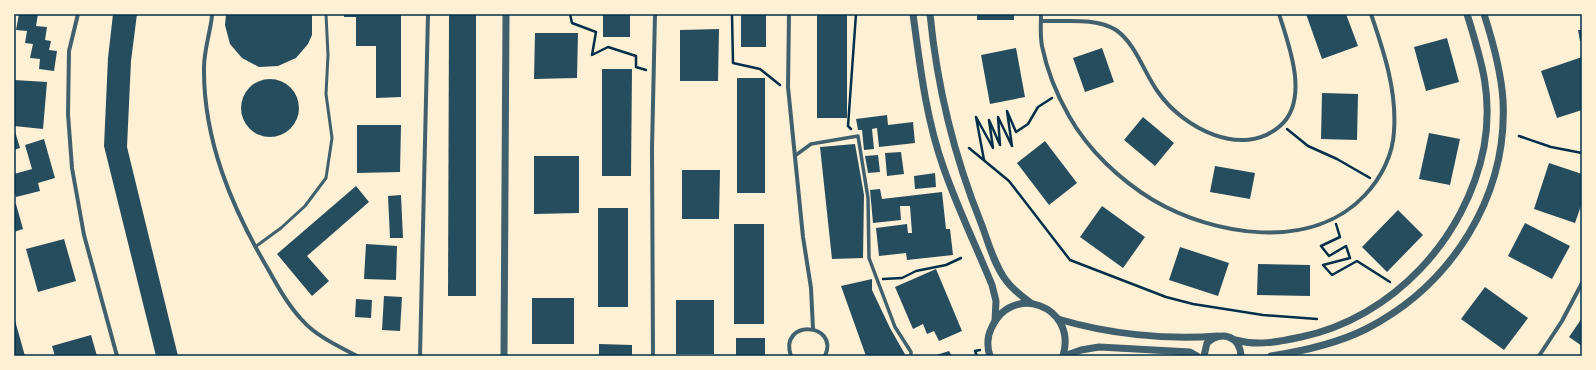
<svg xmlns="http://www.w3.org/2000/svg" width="1596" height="370" font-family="Mulish,sans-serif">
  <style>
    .building { fill: #264d5e }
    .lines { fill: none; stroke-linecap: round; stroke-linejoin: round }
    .path { stroke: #003049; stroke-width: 2.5 }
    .service { stroke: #3f606c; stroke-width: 3 }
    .pedestrian { stroke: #3f606c; stroke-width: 3.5 }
    .minor { stroke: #3f606c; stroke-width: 4 }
    .tertiary { stroke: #3f606c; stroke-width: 7 }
    .neatline { fill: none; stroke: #003049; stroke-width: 1.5 }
  </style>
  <rect width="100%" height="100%" fill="#fdf0d5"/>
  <g class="building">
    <polygon points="19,14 38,14 36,26 47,27 45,40 51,41 49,50 57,51 54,71 39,69 40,59 30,58 33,44 25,43 27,31 16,30"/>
    <polygon points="113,14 137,14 131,61 127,147 178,356 156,356 104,146 108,58"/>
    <polygon points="226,14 312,14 312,35 308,44 296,58 278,66 259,67 242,58 230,44 225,25"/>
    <polygon points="344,14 401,14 401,97 376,98 376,46 356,46 356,17 344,17"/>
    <polygon points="449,14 476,14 476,296 448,296"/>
    <rect x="603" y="14" width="27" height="23"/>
    <rect x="741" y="14" width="25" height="33"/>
    <rect x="817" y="14" width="30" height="104"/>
    <rect x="977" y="14" width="37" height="6"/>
    <polygon points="1306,14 1346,14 1358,46 1322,59"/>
    <polygon points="719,29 718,81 680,81 680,30"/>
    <polygon points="1578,30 1582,30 1582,41 1580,41"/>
    <polygon points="535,33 578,33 577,78 534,79"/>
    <polygon points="1447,38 1459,82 1426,91 1414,47"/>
    <polygon points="1016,48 1025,97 990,104 981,55"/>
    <polygon points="1102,48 1114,82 1085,92 1073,58"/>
    <polygon points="1582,57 1582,110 1557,118 1541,71"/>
    <polygon points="602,69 632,69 631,176 602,176"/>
    <rect x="737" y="78" width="28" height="115"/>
    <circle cx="270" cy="108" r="29"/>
    <polygon points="14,80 47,82 43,129 14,126"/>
    <polygon points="1322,93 1358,94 1357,140 1321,139"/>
    <polygon points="887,115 888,125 913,122 915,143 879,147 877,128 872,129 874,149 864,150 862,130 858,130 856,119"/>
    <polygon points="1143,117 1174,143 1155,166 1124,140"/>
    <polygon points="357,125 401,125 400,172 357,173"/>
    <polygon points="14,128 20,148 14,150"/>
    <polygon points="1429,133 1460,139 1450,185 1419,179"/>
    <polygon points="44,139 55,178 38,183 40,191 16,197 14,189 14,174 32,169 25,145"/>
    <polygon points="1045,141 1077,183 1049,205 1017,163"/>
    <polygon points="855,144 864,195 863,258 832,259 820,147"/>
    <polygon points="901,152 904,174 887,176 885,153"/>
    <polygon points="878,155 880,172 868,173 865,156"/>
    <polygon points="534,156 579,156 579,213 534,214"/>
    <polygon points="1549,163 1582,174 1582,203 1575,223 1534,209"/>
    <polygon points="1215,166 1255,173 1250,199 1210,192"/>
    <polygon points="682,170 720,170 719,219 682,219"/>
    <polygon points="935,173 936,187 915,189 914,176"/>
    <polygon points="356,186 369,202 307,256 329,281 312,296 277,254"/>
    <polygon points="880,189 882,199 942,192 946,229 950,229 953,255 907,260 906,253 879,256 876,228 907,224 908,233 912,233 910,206 900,206 901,220 873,223 870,190"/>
    <polygon points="401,195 403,238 390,238 388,196"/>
    <polygon points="14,204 16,204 23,229 14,232"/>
    <polygon points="1102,206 1145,237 1123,268 1080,237"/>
    <rect x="598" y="208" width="30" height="99"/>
    <polygon points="1398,210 1423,235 1387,272 1362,247"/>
    <polygon points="1525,223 1570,246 1552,279 1508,256"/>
    <rect x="734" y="224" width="30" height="100"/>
    <polygon points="64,239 76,281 38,292 26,249"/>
    <polygon points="366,244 397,246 396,280 364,279"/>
    <polygon points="1180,247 1229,263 1218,296 1169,280"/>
    <polygon points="1258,264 1310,265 1310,296 1257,295"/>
    <polygon points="936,269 962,331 939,341 934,331 927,334 923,324 913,329 895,287"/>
    <polygon points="872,279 872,290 890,328 906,356 866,356 841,286"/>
    <polygon points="1485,287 1528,318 1504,350 1461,319"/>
    <polygon points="384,296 402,297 400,331 382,330"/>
    <rect x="532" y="298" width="42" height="46"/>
    <polygon points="356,299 372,300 371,318 355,317"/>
    <rect x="676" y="300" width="38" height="54"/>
    <polygon points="14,317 25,356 14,356"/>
    <polygon points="1582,318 1582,346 1569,337"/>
    <polygon points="91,335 97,356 55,356 52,346"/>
    <rect x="736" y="338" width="29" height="18"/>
    <polygon points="599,344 632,345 632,356 599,356"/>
    <polygon points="949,351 952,356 933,356"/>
  </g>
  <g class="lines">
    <g class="path">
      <polyline points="570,14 572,23 596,32 592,55 608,47 636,56 636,67 646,70"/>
      <polyline points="732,14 733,63 760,69 780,85"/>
      <polyline points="851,129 848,126 856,14"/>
      <polyline points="1287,129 1308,146 1337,159 1370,178"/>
      <polyline points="1519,136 1551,147 1582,153"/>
      <polyline points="969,148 1009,181 1070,260 1166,297 1193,304 1263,315 1317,319"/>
      <polyline points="984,160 976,117 993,148 989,120 1000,145 998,117 1012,146 1007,111 1016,132 1028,124 1038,107 1052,98"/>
      <polyline points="1336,224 1340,237 1321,246 1329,256 1346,246 1350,258 1323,265 1332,275 1357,261 1390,282"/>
      <polyline points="883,279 902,278 916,271 946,265 961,258"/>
      <polyline points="977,356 975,351 980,350"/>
    </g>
    <polyline class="service" points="255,247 281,228 305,206 326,178 332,138 326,94 328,55 326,14"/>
    <polyline class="pedestrian" points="796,155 811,144 858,136 868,198 869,258 895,327 911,352 911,356"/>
    <g class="minor">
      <polyline points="78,14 69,51 68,114 72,168 84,235 117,356"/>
      <polyline points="789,14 788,87 803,237 811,288 813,329"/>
      <path d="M1041 14C1041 24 1040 36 1042 46 1047 71 1057 95 1069 116 1088 150 1120 180 1153 200 1214 236 1312 252 1365 195 1381 178 1393 155 1394 131 1397 91 1384 52 1371 14"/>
      <path d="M212 16C210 33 204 51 204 67 203 140 232 208 268 269 278 287 288 305 302 320 316 336 338 346 357 356"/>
      <path d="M1041 21C1064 22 1096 17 1116 30 1136 44 1144 73 1158 92 1183 128 1242 159 1280 126 1310 100 1289 45 1279 14"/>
      <polyline points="420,356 428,14"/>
      <polyline points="653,356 652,148 655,14"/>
      <path d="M791 356C778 319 840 322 825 356"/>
      <polyline points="1539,356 1562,321 1582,283"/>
    </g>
    <g class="tertiary">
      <path d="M913 14C920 66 926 119 944 169 958 209 976 246 992 285L996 301 995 321"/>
      <path d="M930 14C937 86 954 156 981 223 988 241 993 262 1005 279 1012 289 1021 296 1031 303"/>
      <path d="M1058 319C1108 334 1165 340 1218 336"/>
      <path d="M1235 340C1257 346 1278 342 1301 337 1392 318 1466 239 1484 147 1493 97 1482 62 1467 14"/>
      <polyline points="504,356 506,14"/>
      <path d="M990 356C987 348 987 337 991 329 1010 282 1078 305 1063 356"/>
      <polyline points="1064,356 1081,350 1099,347 1190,352 1197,356"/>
      <path d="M1204 356 1207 343C1221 330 1240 336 1241 356"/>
      <path d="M1271 356C1304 351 1336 344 1366 329 1452 285 1508 196 1503 100 1501 70 1493 42 1484 14"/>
    </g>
  </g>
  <rect width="1596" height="370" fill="none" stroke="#fdf0d5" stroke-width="30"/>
  <rect x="15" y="15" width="1566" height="340" class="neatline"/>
</svg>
